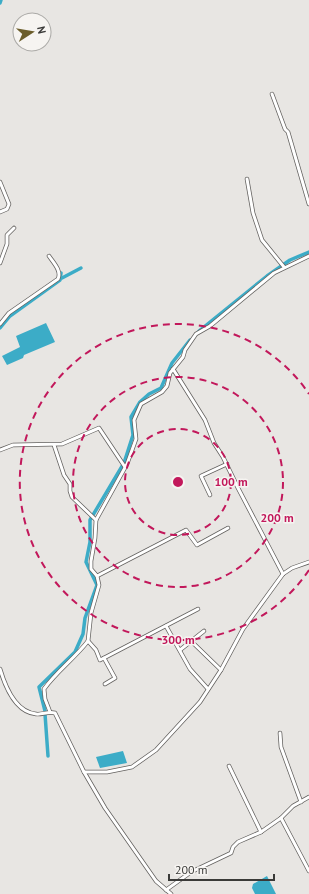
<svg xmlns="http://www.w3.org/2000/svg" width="309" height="894" font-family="'PT Sans',sans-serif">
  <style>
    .water { fill: #3cacc7 }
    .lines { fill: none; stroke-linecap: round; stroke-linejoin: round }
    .canal { stroke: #3cacc7; stroke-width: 3.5 }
    .street-casing { stroke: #63615f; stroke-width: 4.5 }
    .street { stroke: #fff; stroke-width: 3 }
    .ring { fill: none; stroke: #c2185b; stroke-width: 2; stroke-dasharray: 7 5 }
    .centre { fill: #c2185b; stroke: #f6f4f1; stroke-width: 2 }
    .ring-label { font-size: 12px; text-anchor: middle; font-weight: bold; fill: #c2185b; stroke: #f6f4f1; stroke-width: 3; stroke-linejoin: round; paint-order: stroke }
  </style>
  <rect width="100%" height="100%" fill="#e8e6e3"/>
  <g class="water">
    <polygon points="46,323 55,342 24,355 23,358 7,365 2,356 20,347 16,336"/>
    <polygon points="123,751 127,763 100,768 96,757"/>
    <polygon points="267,876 276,894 255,894 252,888 253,884"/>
  </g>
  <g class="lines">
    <g class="canal">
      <polyline points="0,3 1,0"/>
      <polyline points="62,278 81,268"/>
      <polyline points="0,328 10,316 60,280 61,273"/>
      <polyline points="199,331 267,276 290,260 309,252"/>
      <polyline points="45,711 39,687 75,652 83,634 85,618 97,585 86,562 90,542 90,520 124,463 133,435 131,417 140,402 149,394 161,388 172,363 190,340"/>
      <polyline points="45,714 48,756"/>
    </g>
    <g class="street-casing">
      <g id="street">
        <polyline points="272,94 285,129 288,132 309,204"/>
        <polyline points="247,179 253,213 262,240 284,267"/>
        <polyline points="0,182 9,204 7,209 0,212"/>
        <polyline points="0,263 7,244 7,235 14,228"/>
        <path d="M0 324 9 313 58 279C62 271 53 262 49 256"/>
        <polyline points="173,369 205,420 214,443 223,457 238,488 283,574"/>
        <polyline points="54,445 64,475 70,484 70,491 72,497 96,520"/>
        <polyline points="0,450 13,445 62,444 99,428 125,467"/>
        <polyline points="210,495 201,476 227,464"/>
        <polyline points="97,576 186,530 197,545 228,528"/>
        <polyline points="166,626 190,669 208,689"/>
        <polyline points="190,640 221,670"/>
        <polyline points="180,650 204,631"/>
        <polyline points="104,658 198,609"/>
        <path d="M0 669C5 686 15 712 36 714 42 715 48 711 55 713L84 772 105 808 156 881 171 894"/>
        <polyline points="105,684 115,678 104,658 100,660 96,650 88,641 91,613 99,585 97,576 91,569 91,561 95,538 96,520 127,464 136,439 134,420 141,404 162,392 167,386 170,373 183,357 185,350 196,334 210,326 274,273 309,256"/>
        <path d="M50 712 45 699 44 689C57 671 75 658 88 641"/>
        <polyline points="280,733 281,747 301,802"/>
        <polyline points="229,766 261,832"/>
        <polyline points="84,772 107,772 132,767 156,750 200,702 221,670 243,629 283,574 292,568 309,562"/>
        <polyline points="281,818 293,806 309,797"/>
        <polyline points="166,890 191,872 231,853 233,847 238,842 261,832 281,818 309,871"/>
      </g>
    </g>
    <use href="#street" class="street"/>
  </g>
  <g class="ring">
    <circle cx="178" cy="482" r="53"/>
    <circle cx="178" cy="482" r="105"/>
    <path d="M309 570A158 158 0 1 1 309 394"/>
  </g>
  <circle cx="178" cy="482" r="6" class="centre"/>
  <g class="ring-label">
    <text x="231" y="486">100 m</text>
    <text x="277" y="522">200 m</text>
    <text x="178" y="644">300 m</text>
  </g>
  <g transform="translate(32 32) rotate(78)"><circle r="19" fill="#f6f4f1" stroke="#abaaa7"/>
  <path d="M0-3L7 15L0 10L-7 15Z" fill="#6b5d2a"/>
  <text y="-6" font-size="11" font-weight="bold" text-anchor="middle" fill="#3a3a38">N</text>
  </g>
  <path d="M169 874v6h105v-6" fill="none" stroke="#3a3a38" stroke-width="2"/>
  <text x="175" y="874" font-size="12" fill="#3a3a38" stroke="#f6f4f1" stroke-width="3" paint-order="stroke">200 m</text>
</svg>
